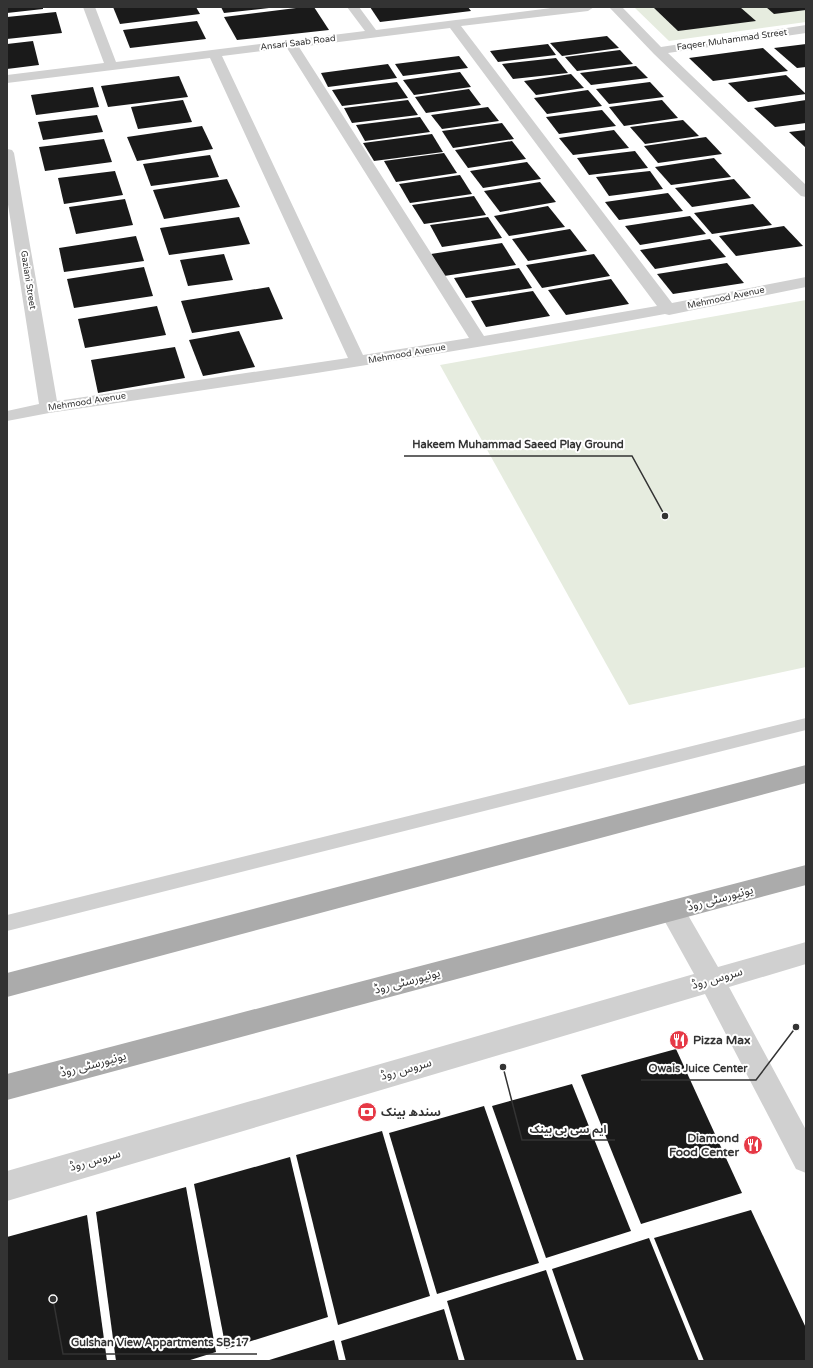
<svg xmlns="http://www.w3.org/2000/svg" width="813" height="1368" font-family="'Varela Round','Noto Sans Arabic',sans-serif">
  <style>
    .green { fill: #e6ecdf }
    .building { fill: #1a1a1a }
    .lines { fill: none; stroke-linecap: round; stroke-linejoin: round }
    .lane { fill: #d0d0d0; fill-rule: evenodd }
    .street { fill: #d0d0d0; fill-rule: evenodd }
    .primary { fill: #ababab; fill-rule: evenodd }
    .labels { text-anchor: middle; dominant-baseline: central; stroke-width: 4; stroke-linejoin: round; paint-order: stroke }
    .far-street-label { font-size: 9px; fill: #333; stroke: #fff }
    .near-street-label { font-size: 12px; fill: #333; stroke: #fff }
    .near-poi-label { font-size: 12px; font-weight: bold; fill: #333; stroke: #fff; text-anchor: start }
    .leader { fill: none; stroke: #333; stroke-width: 1.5 }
    .callout-dot { fill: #333; stroke: #fff; stroke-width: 1.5 }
    .callout-label { font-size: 11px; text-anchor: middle; font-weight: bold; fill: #333; stroke: #fff; stroke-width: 4; stroke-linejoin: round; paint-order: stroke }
  </style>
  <rect width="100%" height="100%" fill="#fff"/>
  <g class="green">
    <polygon points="634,7 806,7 806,22 669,41"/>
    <polygon points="806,300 806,667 629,705 440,365"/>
  </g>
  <g class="building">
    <polygon points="7,7 43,7 43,9 7,13"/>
    <polygon points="113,7 196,7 200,14 120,24"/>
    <polygon points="221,7 269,7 269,8 224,13"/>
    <polygon points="304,7 314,7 329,30 237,40 224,17"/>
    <polygon points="370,7 468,7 471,11 380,22"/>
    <polygon points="660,7 740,7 756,21 678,31 654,8"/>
    <polygon points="766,7 806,7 806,10 774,14"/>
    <polygon points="56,12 62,33 7,39 7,17"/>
    <polygon points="197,21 206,39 130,48 123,30"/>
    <polygon points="607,36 619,48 562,56 550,43"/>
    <polygon points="33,41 39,65 7,69 7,44"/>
    <polygon points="548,44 556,55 498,62 490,51"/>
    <polygon points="806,44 806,67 797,68 774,48"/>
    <polygon points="763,48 788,71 713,81 689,58"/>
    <polygon points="620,50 633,64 577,71 565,57"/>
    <polygon points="459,56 468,68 403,76 395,64"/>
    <polygon points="556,58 568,73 513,79 502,64"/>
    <polygon points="388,64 397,78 328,87 321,73"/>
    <polygon points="636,66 648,78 591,85 580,73"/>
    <polygon points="460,72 471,87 414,95 403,80"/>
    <polygon points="571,74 584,88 536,95 524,81"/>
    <polygon points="786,75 806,94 748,102 728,83"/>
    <polygon points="179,76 188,97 108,107 101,86"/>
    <polygon points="397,82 408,98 342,106 332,90"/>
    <polygon points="650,82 664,97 609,104 596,89"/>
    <polygon points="93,87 99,107 36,115 31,95"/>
    <polygon points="469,89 481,105 426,113 415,97"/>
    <polygon points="588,90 602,106 547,114 534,98"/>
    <polygon points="183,100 192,122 138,129 131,107"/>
    <polygon points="408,100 418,115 352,123 344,108"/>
    <polygon points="662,100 678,118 624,126 609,107"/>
    <polygon points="806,100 806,123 775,127 754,108"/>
    <polygon points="488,107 499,121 442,129 431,115"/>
    <polygon points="602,110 616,126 559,134 546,117"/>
    <polygon points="97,115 103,132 43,140 38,122"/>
    <polygon points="420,117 430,132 365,141 356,125"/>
    <polygon points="683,120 699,136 645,144 630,127"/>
    <polygon points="502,123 514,139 453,148 442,131"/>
    <polygon points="202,126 213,149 137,161 127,137"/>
    <polygon points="614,130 629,148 573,155 559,138"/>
    <polygon points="806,130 806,148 789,132"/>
    <polygon points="432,134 443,152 374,161 363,143"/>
    <polygon points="706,137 722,154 658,163 644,146"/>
    <polygon points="104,139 112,162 45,171 39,147"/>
    <polygon points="512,141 526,159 468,168 455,150"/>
    <polygon points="635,151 648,168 589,175 577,158"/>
    <polygon points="444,153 457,173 396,182 384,161"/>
    <polygon points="210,155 219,177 151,186 143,164"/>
    <polygon points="714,158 731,177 671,185 655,167"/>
    <polygon points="527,162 541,179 483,188 470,171"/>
    <polygon points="115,171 123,195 64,204 58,178"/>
    <polygon points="650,171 663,189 609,196 596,177"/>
    <polygon points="460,175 472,194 410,203 399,184"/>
    <polygon points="227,179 240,207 164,219 153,190"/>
    <polygon points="734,179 751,198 692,207 675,188"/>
    <polygon points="540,182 556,202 500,212 484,191"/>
    <polygon points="668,193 683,211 619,220 605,202"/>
    <polygon points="474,196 486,215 424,224 412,205"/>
    <polygon points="125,199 133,225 76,234 69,207"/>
    <polygon points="753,204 772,225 712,234 694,213"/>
    <polygon points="548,206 565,227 509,236 494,216"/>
    <polygon points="690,216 706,234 640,245 625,226"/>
    <polygon points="239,217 250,244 169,255 160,228"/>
    <polygon points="488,217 502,238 442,247 430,225"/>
    <polygon points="784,226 803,246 736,256 719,236"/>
    <polygon points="570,229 587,251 528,261 512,239"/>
    <polygon points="136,236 144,261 64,272 59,248"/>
    <polygon points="710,239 726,257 655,269 640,250"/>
    <polygon points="502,243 516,265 444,276 431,254"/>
    <polygon points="224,254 233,280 188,286 180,260"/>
    <polygon points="594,254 610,276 542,288 526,265"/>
    <polygon points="727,263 744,283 673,294 657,274"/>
    <polygon points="144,267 153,296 74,308 67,279"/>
    <polygon points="519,268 532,288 466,298 454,278"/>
    <polygon points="611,279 629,304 566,315 548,290"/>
    <polygon points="269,287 283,319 192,333 181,301"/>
    <polygon points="533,291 550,316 486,327 471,301"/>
    <polygon points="157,306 166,335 85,348 78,319"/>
    <polygon points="239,331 255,367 203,376 189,340"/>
    <polygon points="175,347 185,378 98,393 91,360"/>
    <polygon points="676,1049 742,1193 641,1224 581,1075"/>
    <polygon points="572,1084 631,1231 546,1258 492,1106"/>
    <polygon points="484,1106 539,1263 437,1294 389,1133"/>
    <polygon points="382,1131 430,1296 338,1325 296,1155"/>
    <polygon points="290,1157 328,1317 226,1349 194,1184"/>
    <polygon points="186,1187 216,1352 187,1361 116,1361 96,1212"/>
    <polygon points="751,1210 806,1328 806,1361 704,1361 654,1238"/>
    <polygon points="87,1215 107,1361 7,1361 7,1237"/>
    <polygon points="649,1238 699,1361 584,1361 552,1269"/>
    <polygon points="546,1270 577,1361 465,1361 447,1301"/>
    <polygon points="444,1309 459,1361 346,1361 341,1341"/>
    <polygon points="334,1340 339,1361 266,1361"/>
  </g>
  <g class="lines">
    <polygon class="lane" points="806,718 806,730 7,931 7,915"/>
    <g class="street">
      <path d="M83 7H95L116 62 365 31 347 7H359L376 30 559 7H594L588 11 461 26 672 303 806 277V287L669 315 665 314C461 352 255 383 49 413L7 421V411L39 404 7 198V149L12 150 14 153 57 401 348 358 210 58 7 83V75L104 63ZM450 28 657 306 484 336 299 47ZM287 48 469 338 363 355 222 56Z"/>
      <polygon points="609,7 622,7 661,47 806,25 806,33 668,53 806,185 806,197 801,196 654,54"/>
      <polygon points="672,900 681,903 718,967 806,942 806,964 729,987 806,1130 806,1173 796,1169 705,994 7,1201 7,1171 694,974 659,911 663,903"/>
    </g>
    <g class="primary">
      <polygon points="806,765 806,783 7,997 7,973"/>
      <polygon points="806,865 806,885 7,1100 7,1074"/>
    </g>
  </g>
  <defs>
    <g id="restaurant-disc" transform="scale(1)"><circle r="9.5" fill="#e63946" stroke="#fff"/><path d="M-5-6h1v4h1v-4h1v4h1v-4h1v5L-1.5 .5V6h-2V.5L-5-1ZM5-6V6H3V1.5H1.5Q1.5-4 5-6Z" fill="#fff"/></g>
    <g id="bank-disc" transform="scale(1)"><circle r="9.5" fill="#e63946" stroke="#fff"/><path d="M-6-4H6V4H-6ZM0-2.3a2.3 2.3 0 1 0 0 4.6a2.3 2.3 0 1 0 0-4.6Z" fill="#fff"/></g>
  </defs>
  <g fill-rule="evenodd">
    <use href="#restaurant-disc" x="679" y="1040"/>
    <use href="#bank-disc" x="367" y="1112"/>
    <use href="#restaurant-disc" x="753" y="1145"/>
  </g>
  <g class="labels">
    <g class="far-street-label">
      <text transform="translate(732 40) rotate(-8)">Faqeer Muhammad Street</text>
      <text transform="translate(298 43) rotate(-7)">Ansari Saab Road</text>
      <text transform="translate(28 280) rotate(81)">Gaziani Street</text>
      <text transform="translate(726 298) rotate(-12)">Mehmood Avenue</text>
      <text transform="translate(407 354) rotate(-10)">Mehmood Avenue</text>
      <text transform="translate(87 402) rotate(-9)">Mehmood Avenue</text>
    </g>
    <g class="near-street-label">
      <text transform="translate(720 898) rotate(-15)">یونیورسٹی روڈ</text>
      <text transform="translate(717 978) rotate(-16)">سروس روڈ</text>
      <text transform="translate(407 981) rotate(-15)">یونیورسٹی روڈ</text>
      <text transform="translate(93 1064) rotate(-15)">یونیورسٹی روڈ</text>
      <text transform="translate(406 1069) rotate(-16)">سروس روڈ</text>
      <text transform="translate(95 1160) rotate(-16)">سروس روڈ</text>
    </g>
    <g class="near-poi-label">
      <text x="693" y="1040">Pizza Max</text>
      <text x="381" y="1112">سندھ بینک</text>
      <text x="739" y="1138" text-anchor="end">Diamond<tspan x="739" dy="14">Food Center</tspan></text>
    </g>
  </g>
  <path class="leader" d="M665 516L632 456H404M796 1027L756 1080H641M503 1067L522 1140H615M53 1299L63 1354H257"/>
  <g class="callout-dot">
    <circle cx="665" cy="516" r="4"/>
    <circle cx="796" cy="1027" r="4"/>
    <circle cx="503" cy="1067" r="4"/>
    <circle cx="53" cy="1299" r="4"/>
  </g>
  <g class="callout-label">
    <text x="518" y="448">Hakeem Muhammad Saeed Play Ground</text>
    <text x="698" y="1072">Owais Juice Center</text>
    <text x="568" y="1133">ایم سی بی بینک</text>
    <text x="160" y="1346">Gulshan View Appartments SB-17</text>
  </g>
  <rect width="813" height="1368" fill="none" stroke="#333333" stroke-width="16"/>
</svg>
